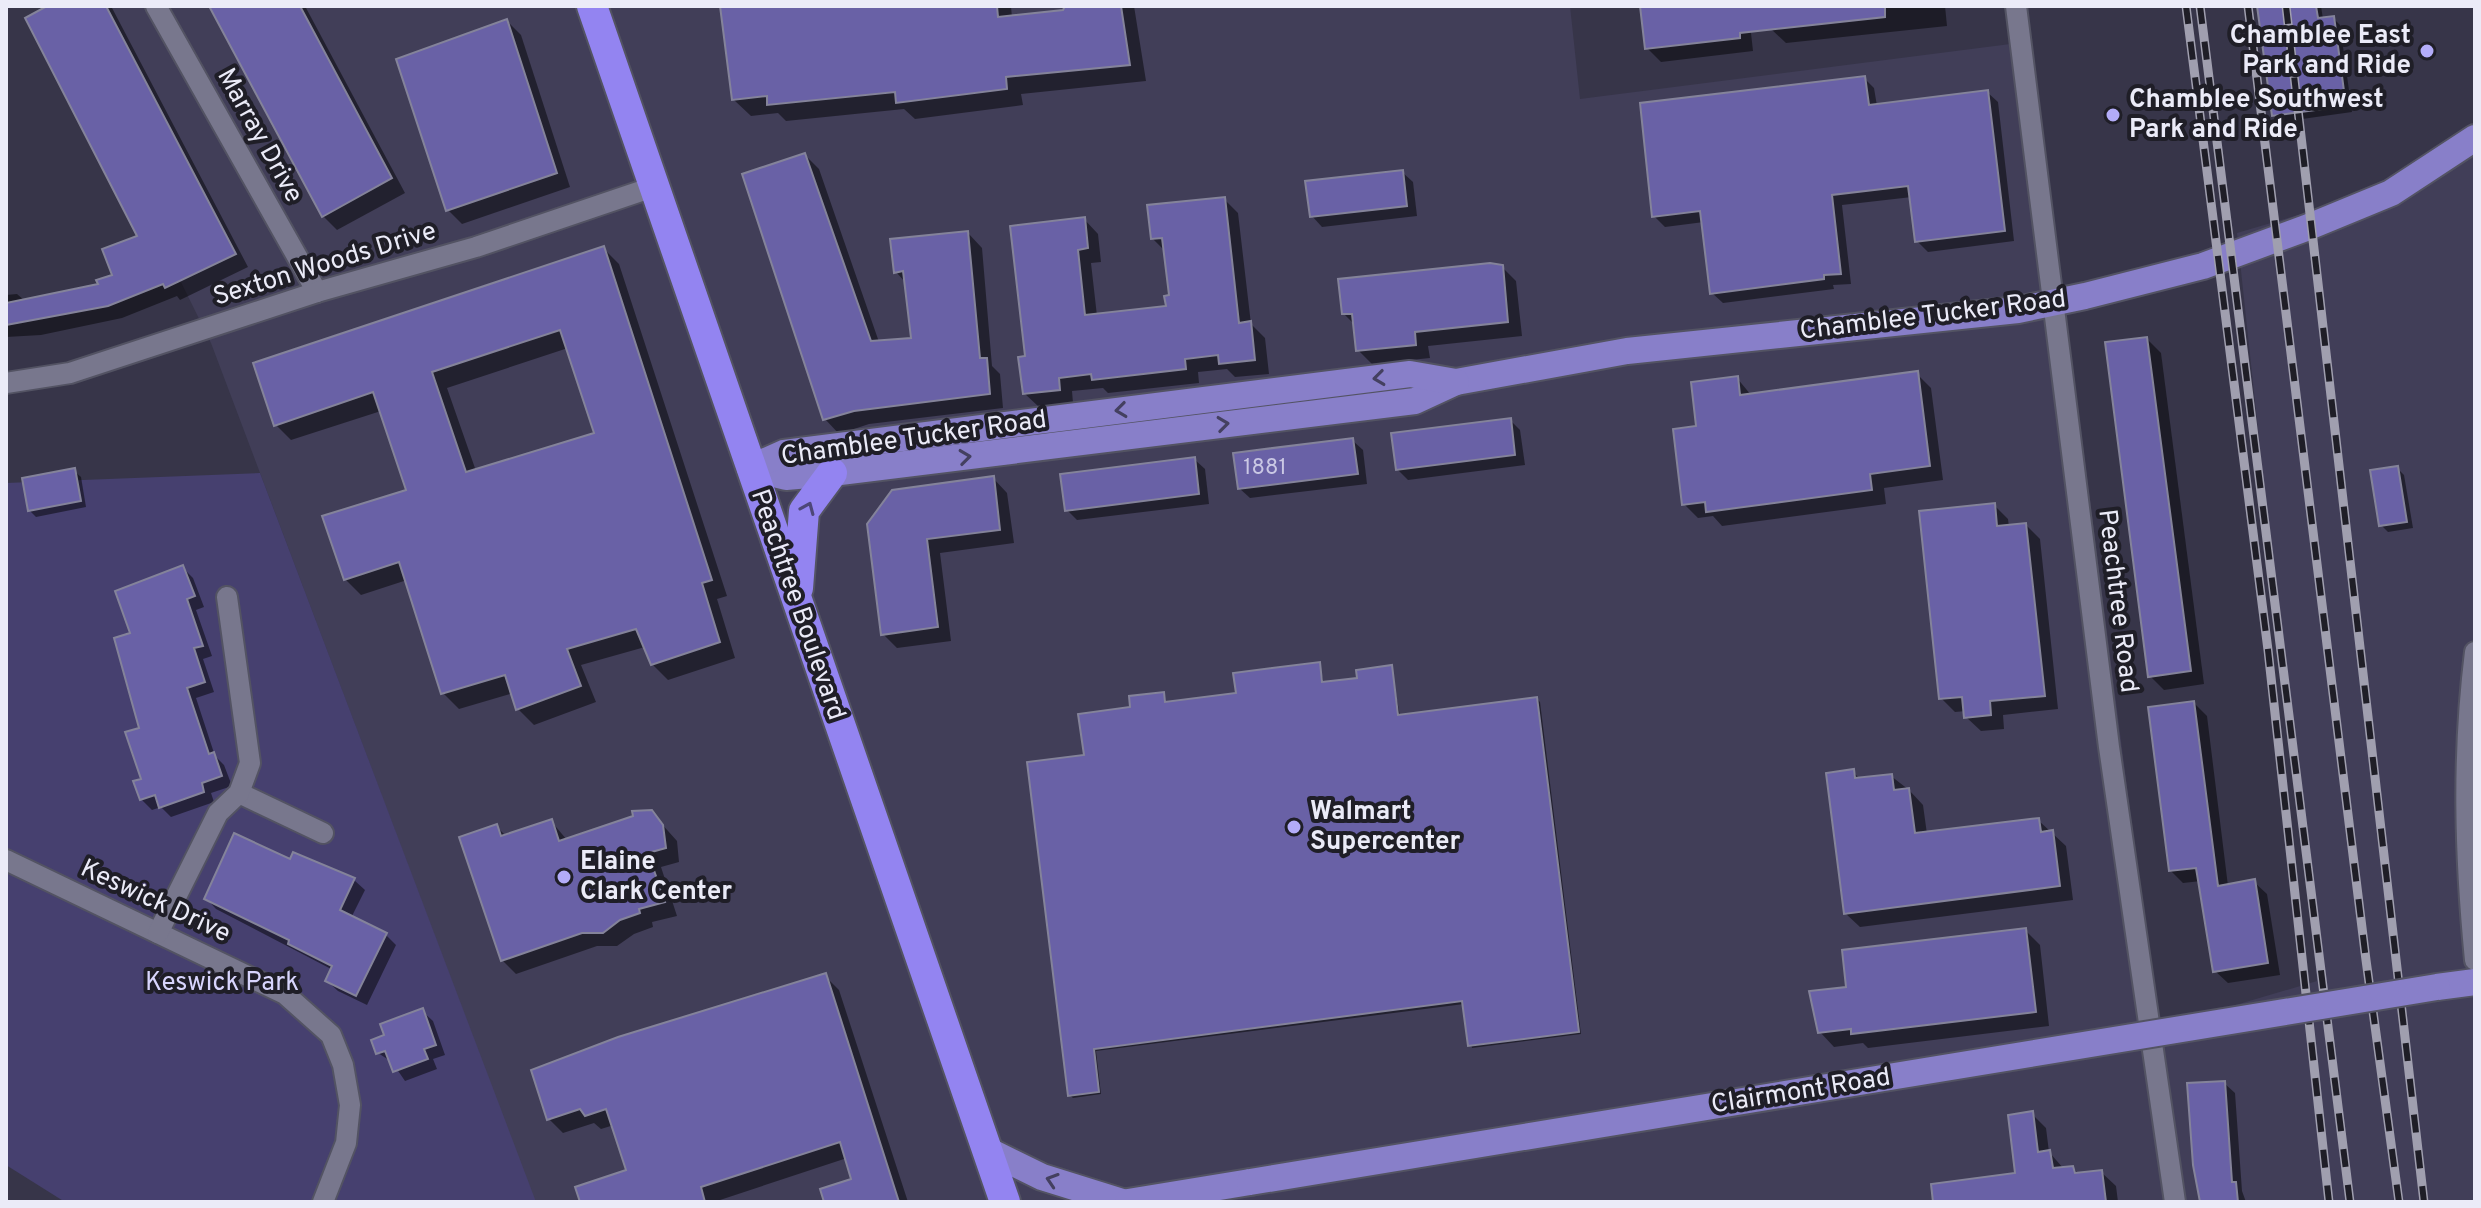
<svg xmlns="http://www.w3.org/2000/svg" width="2481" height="1208" font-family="Overpass,sans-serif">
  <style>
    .built { fill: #413e58 }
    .green { fill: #46406f }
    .shadow { fill: #0007; fill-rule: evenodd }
    .building { fill: #6961a6; stroke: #84839a; stroke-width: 2; fill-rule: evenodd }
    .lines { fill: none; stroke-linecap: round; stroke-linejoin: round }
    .minor-casing { stroke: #535363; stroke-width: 24 }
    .major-casing { stroke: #535363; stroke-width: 30 }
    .highway-casing { stroke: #535363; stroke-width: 34 }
    .minor { stroke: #78778d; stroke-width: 20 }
    .major { stroke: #887fc9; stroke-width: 26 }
    .highway { stroke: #9384f1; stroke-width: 30 }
    .rail-casing { stroke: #a09faf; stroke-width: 9 }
    .rail { stroke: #1f1e27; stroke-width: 6; stroke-dasharray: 18; stroke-linecap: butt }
    .major-bridge-casing { stroke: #535363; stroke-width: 30; stroke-linecap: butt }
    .major-bridge { stroke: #887fc9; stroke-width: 26 }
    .oneway { stroke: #444060 }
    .oneway2 { stroke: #4d4778 }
    .poi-dot { fill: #b3acf9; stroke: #1f1e27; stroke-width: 3 }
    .labels { text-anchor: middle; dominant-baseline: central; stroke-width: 8; stroke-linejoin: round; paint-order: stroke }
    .number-label { font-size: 22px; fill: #cac8e4 }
    .poi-label { font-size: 26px; font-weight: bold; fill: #ebebf8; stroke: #1f1e27; text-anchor: start }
    .street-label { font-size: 26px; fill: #ebebf8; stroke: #1f1e27 }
    .park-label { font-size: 26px; fill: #d8d5fd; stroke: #1f1e27 }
  </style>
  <rect width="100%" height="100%" fill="#373549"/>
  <polygon class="built" points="45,6 1570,6 1580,99 2026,42 2062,283 2158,1028 2317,981 2237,233 2400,185 2475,140 2475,1202 520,1202 483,1085 488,1077 211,343"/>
  <polygon class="green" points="260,473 536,1202 65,1202 6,1165 6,483"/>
  <g class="shadow">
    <polygon points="51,6 111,6 248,267 180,300 177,296 122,318 41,335 6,337 6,295 17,294 25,301 100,286 114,276 140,237"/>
    <polygon points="211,6 305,6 405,193 337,230 323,216"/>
    <polygon points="722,6 1011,6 1012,18 1070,11 1069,6 1134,6 1146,81 1021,94 1023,105 915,119 904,109 786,121 778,113 751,116 734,100"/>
    <polygon points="1642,6 1748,6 1753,51 1661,62 1647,48"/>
    <polygon points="1769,6 1945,6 1947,26 1786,43 1771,29"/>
    <polygon points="2259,6 2321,6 2323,19 2333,18 2340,25 2352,112 2280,122 2274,115"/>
    <polygon points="507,21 521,35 570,187 462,224 448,210"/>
    <polygon points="1864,78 1874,88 1877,106 1987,92 1998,102 2014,241 1928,252 1917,241 1912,197 1842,205 1851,284 1833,285 1834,289 1723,303 1712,293 1704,222 1665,227 1654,216"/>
    <polygon points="805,155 819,169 879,342 914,339 906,283 896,272 968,233 982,248 992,366 1000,374 1003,408 869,424 839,434 825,419"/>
    <polygon points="1402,172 1413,182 1417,216 1322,227 1312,216"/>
    <polygon points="1224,199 1238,213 1251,324 1265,338 1269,374 1235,377 1227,369 1198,372 1199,383 1108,393 1103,388 1072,391 1073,403 1039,407 1024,393 1027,358 1084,219 1098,234 1101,262 1091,263 1097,316 1168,307 1171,297 1166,252 1152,238"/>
    <path d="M603 248 619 264 727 596 717 599 735 658 668 680 652 664 645 647 581 665 596 702 534 725 518 709 513 693 459 709 443 693 407 580 361 595 345 579 408 492 381 411 291 440 275 424ZM568 348 596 434 476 471 447 388Z"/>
    <polygon points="1502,267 1516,281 1522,336 1428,346 1430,358 1372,364 1358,350 1355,325 1344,314"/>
    <polygon points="2147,339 2161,353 2204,684 2164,690 2150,676"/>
    <polygon points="1917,374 1931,388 1943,480 1884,488 1886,504 1722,526 1713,516 1698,518 1684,504 1699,428 1737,378 1751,395"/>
    <polygon points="1510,420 1520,430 1525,465 1408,480 1397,469"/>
    <polygon points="1352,440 1363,450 1367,484 1250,498 1239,488"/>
    <polygon points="1194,459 1205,469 1209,504 1077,520 1067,510"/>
    <polygon points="2397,468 2404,475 2413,528 2388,532 2381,525"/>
    <polygon points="74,471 81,477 86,507 36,517 29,510"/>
    <polygon points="993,478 1007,493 1014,543 940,553 951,641 897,648 883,634 869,524"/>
    <polygon points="1994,505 2008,519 2009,527 2026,525 2040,539 2058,709 2003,715 2004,729 1981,731 1966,717 1966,711 1955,712 1941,698"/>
    <polygon points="182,567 193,578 204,607 196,610 212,656 203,659 214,692 196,698 215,756 224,765 232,786 211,793 214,802 171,817 161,807 152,810 141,799 141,729 133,634"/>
    <polygon points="1319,664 1324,684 1359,680 1391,667 1400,716 1537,699 1540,702 1581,1034 1472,1048 1464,1004 1096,1051 1101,1094 1073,1098 1070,1095 1086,756 1133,709 1163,694 1167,704 1238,695"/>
    <polygon points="2194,703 2207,716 2228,886 2254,882 2267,894 2280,975 2228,983 2215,971 2201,881 2183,883 2170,870"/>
    <polygon points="1853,772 1861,780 1891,776 1909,790 1923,805 1927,834 2038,820 2066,846 2073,900 1860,927 1845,913"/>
    <polygon points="651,812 677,841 679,862 661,867 677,916 652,922 653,927 634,934 617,946 597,946 516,974 502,960 497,827 507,837 551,821 567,840"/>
    <polygon points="294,854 354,880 365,890 351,918 386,935 396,945 367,1005 338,991 327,981 333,970 216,909 206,898 290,861"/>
    <polygon points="2025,930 2040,945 2049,1026 1868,1048 1863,1043 1834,1047 1820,1032 1848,989"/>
    <polygon points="825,976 839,990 908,1202 826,1202 854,1180 847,1158 714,1202 582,1202 629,1172 614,1125 601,1129 594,1123 563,1133 549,1119"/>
    <polygon points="422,1011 433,1021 445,1055 433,1059 437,1069 405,1081 392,1062 378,1053"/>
    <polygon points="2224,1083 2235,1093 2242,1191 2246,1202 2200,1202"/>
    <polygon points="2032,1114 2046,1128 2049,1152 2064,1169 2073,1168 2080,1175 2101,1172 2116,1186 2118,1202 1935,1202 2017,1175"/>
  </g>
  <g class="building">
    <polygon points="47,6 106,6 236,254 165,288 163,284 108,306 6,325 6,303 98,284 96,280 112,275 102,249 137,236 25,18"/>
    <polygon points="209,6 300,6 392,178 322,217"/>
    <polygon points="720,6 997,6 998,17 1063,10 1065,6 1121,6 1130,65 1006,77 1007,89 896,103 895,92 767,105 767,96 732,100"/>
    <polygon points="1640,6 1885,6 1885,17 1740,33 1740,38 1645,49"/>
    <polygon points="2257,6 2316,6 2318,18 2334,16 2346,106 2272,116"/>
    <polygon points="507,19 557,173 446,211 396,59"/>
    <polygon points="1865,76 1869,105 1988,90 2005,231 1915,242 1908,186 1832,195 1841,274 1824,275 1824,279 1710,294 1700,211 1652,217 1640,103"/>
    <polygon points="805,153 871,341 911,338 903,271 894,273 890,239 968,231 980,358 987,358 990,394 854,411 823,420 742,174"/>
    <polygon points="1403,170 1407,206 1310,217 1305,181"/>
    <polygon points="1225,197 1239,323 1251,321 1255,360 1219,364 1218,355 1185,359 1186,369 1092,380 1091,374 1059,378 1060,390 1023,394 1018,357 1025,356 1010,226 1085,217 1088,248 1078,250 1085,315 1166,306 1164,296 1169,295 1162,238 1151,239 1147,205"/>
    <path d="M604 246 712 580 702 583 720 642 651 665 636 629 567 649 581 686 516 710 505 675 441 694 399 562 344 580 322 516 406 490 373 392 274 426 253 363ZM560 330 594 433 466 472 432 372Z"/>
    <polygon points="1490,263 1503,265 1508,322 1415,332 1416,345 1356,351 1352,314 1342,314 1338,279"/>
    <polygon points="2147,337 2191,671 2148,677 2105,342"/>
    <polygon points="1918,371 1930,466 1870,474 1872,490 1706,512 1705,502 1682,505 1673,429 1696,426 1691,382 1738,376 1740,395"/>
    <polygon points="1511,418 1515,455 1396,470 1391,433"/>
    <polygon points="1353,438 1358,474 1238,489 1233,453"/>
    <polygon points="1195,457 1199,494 1065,511 1060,474"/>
    <polygon points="2398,466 2407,522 2379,526 2370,470"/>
    <polygon points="75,468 81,501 28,511 22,478"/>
    <polygon points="994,476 1000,530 927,539 938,627 881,635 867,524 892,490"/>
    <polygon points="1995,503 1997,526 2026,523 2045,696 1990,701 1991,715 1964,718 1962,697 1939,699 1919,511"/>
    <polygon points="183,565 195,596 187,599 203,646 194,648 205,682 187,688 209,754 214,752 222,776 202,783 204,792 159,808 155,795 140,800 133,781 141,779 125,732 139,728 114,638 130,633 115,591"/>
    <polygon points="1320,662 1322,682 1357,678 1356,670 1392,665 1398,715 1537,697 1579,1032 1468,1046 1462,1001 1094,1049 1099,1092 1068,1096 1027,762 1084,755 1078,714 1130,707 1129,696 1164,692 1165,702 1236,693 1233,673"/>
    <polygon points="2194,701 2218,886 2255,879 2268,963 2213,972 2196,868 2169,871 2148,707"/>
    <polygon points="1854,769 1855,778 1892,774 1894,790 1909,788 1915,833 2039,818 2041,832 2053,830 2060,886 1844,914 1826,773"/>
    <polygon points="652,810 663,825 666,848 648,853 665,902 639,909 640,913 620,920 603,933 582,933 501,961 459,837 497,824 501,836 552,819 559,841 633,816 632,811"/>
    <polygon points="234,833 290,859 293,852 355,878 340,910 387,933 356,996 325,981 332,966 288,944 289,940 204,899"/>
    <polygon points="2026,928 2036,1012 1851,1034 1851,1029 1818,1033 1809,991 1846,987 1842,950"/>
    <polygon points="826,973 899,1202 824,1202 820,1189 851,1179 840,1142 701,1187 705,1202 580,1202 575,1187 626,1170 606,1109 585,1116 580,1109 547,1120 531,1070 618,1037"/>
    <polygon points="423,1008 436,1045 424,1049 428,1059 393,1072 385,1051 376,1054 371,1040 384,1035 380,1024"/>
    <polygon points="2225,1081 2232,1182 2236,1182 2238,1202 2200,1202 2193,1165 2187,1083"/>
    <polygon points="2033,1111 2038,1152 2050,1150 2053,1168 2073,1166 2075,1173 2102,1170 2106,1202 1933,1202 1931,1184 2015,1173 2008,1115"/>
  </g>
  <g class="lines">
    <g class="minor-casing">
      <g id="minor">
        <polyline points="156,6 317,292"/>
        <polyline points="2016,6 2109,747 2175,1202"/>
        <polyline points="6,383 70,373 317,292 476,247 656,186"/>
        <path d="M2475 652C2462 756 2465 857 2475 960"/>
        <polyline points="239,793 323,833"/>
        <polyline points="6,860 285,994 331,1035 343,1065 350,1105 346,1143 323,1202"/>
        <polyline points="158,933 218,813 239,793 250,763 227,597"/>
      </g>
    </g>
    <g class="major-casing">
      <g id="major">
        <polyline points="750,468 786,477 832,473 1415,401 1456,382 1627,351 2018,310 2085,296 2203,266 2306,228 2391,193 2475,138"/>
        <polyline points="750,468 784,453 1410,374 1456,382"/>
        <polyline points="2437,987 2475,982"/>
        <polyline points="987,1150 1042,1177 1122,1202"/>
        <polyline points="1128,1202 1250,1182"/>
      </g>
    </g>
    <g class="highway-casing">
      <g id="highway">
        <polyline points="592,6 1005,1202"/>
        <polyline points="798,588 804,511 832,473"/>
      </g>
    </g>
    <use href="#minor" class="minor"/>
    <use href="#major" class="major"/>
    <use href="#highway" class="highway"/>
    <g class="rail-casing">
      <g id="rail">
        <polyline points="2186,6 2268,650 2329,1202"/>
        <polyline points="2200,6 2350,1202"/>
        <polyline points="2248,6 2366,960 2399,1202"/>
        <polyline points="2286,6 2424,1202"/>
      </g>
    </g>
    <use href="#rail" class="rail"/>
    <g class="major-bridge-casing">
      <polyline id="major-bridge" points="1250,1182 2437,987"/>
    </g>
    <use href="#major-bridge" class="major-bridge"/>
  </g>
  <defs><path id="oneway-chevron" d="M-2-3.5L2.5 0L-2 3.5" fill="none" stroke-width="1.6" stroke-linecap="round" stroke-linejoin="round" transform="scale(2)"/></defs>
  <g class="oneway">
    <use href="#oneway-chevron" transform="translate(1379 378) rotate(173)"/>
    <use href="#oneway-chevron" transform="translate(1121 410) rotate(173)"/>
    <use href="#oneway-chevron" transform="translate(1223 424) rotate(-7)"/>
    <use href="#oneway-chevron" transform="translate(965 457) rotate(-7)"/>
    <use href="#oneway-chevron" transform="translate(1052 1180) rotate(-162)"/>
  </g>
  <use class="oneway2" href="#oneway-chevron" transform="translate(808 508) rotate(-67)"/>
  <g class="poi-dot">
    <circle cx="2427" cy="51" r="8"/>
    <circle cx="2113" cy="115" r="8"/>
    <circle cx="1294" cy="827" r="8"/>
    <circle cx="564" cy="877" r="8"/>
  </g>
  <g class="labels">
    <g class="number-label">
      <text x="1265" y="468">1881</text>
    </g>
    <g class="poi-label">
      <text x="2411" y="36" text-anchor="end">Chamblee East<tspan x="2411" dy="30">Park and Ride</tspan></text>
      <text x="2129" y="100">Chamblee Southwest<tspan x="2129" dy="30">Park and Ride</tspan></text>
      <text x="1310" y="812">Walmart<tspan x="1310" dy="30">Supercenter</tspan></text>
      <text x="580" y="862">Elaine<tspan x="580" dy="30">Clark Center</tspan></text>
    </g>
    <g class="street-label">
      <text transform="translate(259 136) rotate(61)">Marray Drive</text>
      <text transform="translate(325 265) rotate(-17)">Sexton Woods Drive</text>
      <text transform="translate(1933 316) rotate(-7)">Chamblee Tucker Road</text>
      <text transform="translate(914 439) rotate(-8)">Chamblee Tucker Road</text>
      <text transform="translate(2117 601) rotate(83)">Peachtree Road</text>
      <text transform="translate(797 605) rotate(71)">Peachtree Boulevard</text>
      <text transform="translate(155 902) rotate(25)">Keswick Drive</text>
      <text transform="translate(1801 1092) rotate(-9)">Clairmont Road</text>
    </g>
    <g class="park-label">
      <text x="222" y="983">Keswick Park</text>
    </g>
  </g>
  <rect width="2481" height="1208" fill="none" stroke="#ebebf8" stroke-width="16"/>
</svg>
